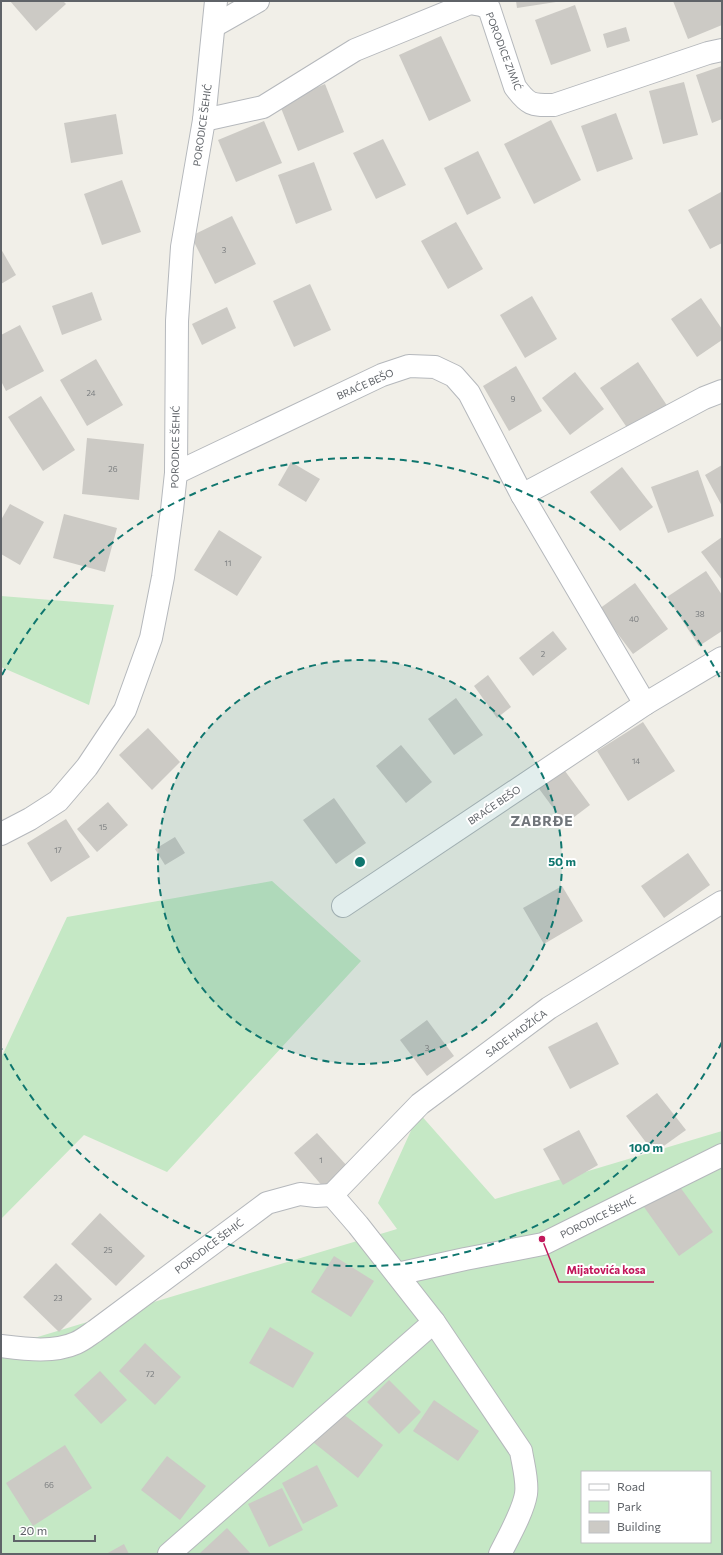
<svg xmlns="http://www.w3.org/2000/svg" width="723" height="1555" font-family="Commissioner,sans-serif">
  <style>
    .green { fill: #c5e8c5; fill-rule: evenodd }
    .building { fill: #cccac5 }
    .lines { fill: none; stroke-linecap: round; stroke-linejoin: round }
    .street-casing { stroke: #b5b8bc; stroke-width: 24 }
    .street { stroke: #fff; stroke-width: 22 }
    .ring { fill: none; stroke: #0f766e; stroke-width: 2; stroke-dasharray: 7 5 }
    .labels { text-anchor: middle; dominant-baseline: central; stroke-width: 4; stroke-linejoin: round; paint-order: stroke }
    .number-label { font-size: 8px; fill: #7a7d7f }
    .street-label { font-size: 10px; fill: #5f6368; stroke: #fff }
    .district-label { font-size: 14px; font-weight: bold; letter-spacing: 1px; fill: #70757a; stroke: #fff }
    .centre { fill: #0f766e; stroke: #fff; stroke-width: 2 }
    .ring-label { font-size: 12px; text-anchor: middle; font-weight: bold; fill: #0f766e; stroke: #fff; stroke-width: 4; stroke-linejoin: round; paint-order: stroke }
    .leader { fill: none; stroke: #c2185b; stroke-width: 1.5 }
    .callout-dot { fill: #c2185b; stroke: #fff; stroke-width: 1.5 }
    .callout-label { font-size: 11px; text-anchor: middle; font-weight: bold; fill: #c2185b; stroke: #fff; stroke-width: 4; stroke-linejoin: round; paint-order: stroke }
  </style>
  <rect width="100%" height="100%" fill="#f1efe8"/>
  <g class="green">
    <polygon points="1,596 114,605 89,705 1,667"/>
    <polygon points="272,881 361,961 167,1172 84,1135 1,1219 1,1058 67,917"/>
    <path d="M419 1113 495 1199 722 1131V1554H1V1348L397 1229 378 1203ZM582 1472H710V1542H582Z"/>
  </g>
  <g class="building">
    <polygon points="10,1 63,1 66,4 36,31"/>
    <polygon points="516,1 556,1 556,2 517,8"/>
    <polygon points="673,1 722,1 722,25 688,39"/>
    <polygon points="575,5 591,51 551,65 535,20"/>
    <polygon points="626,27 630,41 607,48 603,34"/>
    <polygon points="441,36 471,101 429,121 399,55"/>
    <polygon points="722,66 722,119 712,123 696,75"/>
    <polygon points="684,82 698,135 663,144 649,91"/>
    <polygon points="325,84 344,132 298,151 279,103"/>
    <polygon points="616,113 633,159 597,172 581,126"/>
    <polygon points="116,114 123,154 71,163 64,123"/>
    <polygon points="551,120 581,180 534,204 504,144"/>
    <polygon points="264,121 282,163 236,182 218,140"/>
    <polygon points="383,139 406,185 376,199 353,153"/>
    <polygon points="478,151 501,198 467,215 444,168"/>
    <polygon points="314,162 332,210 296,224 278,175"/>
    <polygon points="122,180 141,232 102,245 84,194"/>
    <polygon points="721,192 722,194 722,243 710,249 688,210"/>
    <polygon points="232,216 256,264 215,284 191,236"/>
    <polygon points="456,222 483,269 448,289 421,241"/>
    <polygon points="1,249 16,275 1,284"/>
    <polygon points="310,284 331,330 294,347 273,301"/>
    <polygon points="92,292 102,320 62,335 52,306"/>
    <polygon points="532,296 557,339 525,358 500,315"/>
    <polygon points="701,298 722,329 722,340 697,357 671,319"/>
    <polygon points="227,307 236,328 202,345 192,324"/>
    <polygon points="20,325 44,371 6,391 1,381 1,335"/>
    <polygon points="96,359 123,405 87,426 60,380"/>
    <polygon points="638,362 668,407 630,432 600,388"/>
    <polygon points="516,366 542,411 509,431 483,386"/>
    <polygon points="575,372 604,409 570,435 542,398"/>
    <polygon points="41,396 75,450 43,471 8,417"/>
    <polygon points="87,438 144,444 139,500 82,494"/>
    <polygon points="291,462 320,479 306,502 278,485"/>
    <polygon points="722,465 722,506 705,475"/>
    <polygon points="622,467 653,507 620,531 590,492"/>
    <polygon points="698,470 714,516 668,533 651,487"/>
    <polygon points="10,504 44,522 20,565 1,554 1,520"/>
    <polygon points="64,514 117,528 105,572 53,558"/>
    <polygon points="219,530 262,557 237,596 194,570"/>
    <polygon points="722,537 722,580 701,552"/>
    <polygon points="706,571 722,595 722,631 699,646 667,597"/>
    <polygon points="635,583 668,629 633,654 599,609"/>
    <polygon points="553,631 567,649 533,676 519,658"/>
    <polygon points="488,675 511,707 497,718 474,686"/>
    <polygon points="456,698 483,735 454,755 428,719"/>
    <polygon points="643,722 675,771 628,801 597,751"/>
    <polygon points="148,728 180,762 152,790 119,755"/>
    <polygon points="401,745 432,782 406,803 376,766"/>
    <polygon points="562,767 590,805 565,824 537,786"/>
    <polygon points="334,798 366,843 336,864 303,820"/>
    <polygon points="108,802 128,825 97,852 77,829"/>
    <polygon points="66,819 90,857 51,882 27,843"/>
    <polygon points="175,837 185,853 165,865 155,849"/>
    <polygon points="688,853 710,885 664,918 641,886"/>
    <polygon points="562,886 583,921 544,944 523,908"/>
    <polygon points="427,1020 454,1056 427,1076 400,1040"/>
    <polygon points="597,1022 619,1064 570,1089 548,1047"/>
    <polygon points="657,1093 686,1130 654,1153 626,1116"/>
    <polygon points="579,1130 598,1165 563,1185 543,1149"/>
    <polygon points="317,1133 348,1167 324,1188 294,1153"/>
    <polygon points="677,1183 713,1232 679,1256 644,1207"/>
    <polygon points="100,1213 145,1256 116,1286 71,1244"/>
    <polygon points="334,1256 374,1281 351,1317 311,1292"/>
    <polygon points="56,1263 92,1299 59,1332 23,1297"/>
    <polygon points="270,1327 314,1353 293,1388 249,1363"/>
    <polygon points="145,1343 181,1377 155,1405 119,1371"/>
    <polygon points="100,1371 127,1400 101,1424 74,1395"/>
    <polygon points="389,1380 421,1412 399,1434 367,1402"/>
    <polygon points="434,1400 479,1431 458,1461 413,1431"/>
    <polygon points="338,1410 383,1445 358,1478 313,1442"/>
    <polygon points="65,1445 92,1488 33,1526 6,1483"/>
    <polygon points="167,1456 206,1486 180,1520 141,1490"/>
    <polygon points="317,1465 338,1506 303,1524 282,1483"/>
    <polygon points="282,1488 303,1530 269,1547 248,1504"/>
    <polygon points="227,1528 251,1554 199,1554"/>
    <polygon points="124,1544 129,1554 106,1554"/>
  </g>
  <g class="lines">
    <g class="street-casing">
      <g id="street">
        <polyline points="214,26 258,1"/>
        <path d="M204 120 263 107 355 50 470 3 481 5 489 8 515 87C529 106 532 105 554 105L708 53 722 50"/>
        <polyline points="176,473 382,375 409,366 435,367 454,376 469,393 522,495 645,704"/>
        <polyline points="522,495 704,398 722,391"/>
        <polyline points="1,834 30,819 58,801 87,767 125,710 151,638 163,577 172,510 176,473 177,321 182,247 204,120 216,1"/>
        <polyline points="343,906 645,704 722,658"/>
        <polyline points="332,1195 420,1104 549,1008 722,902"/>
        <path d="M332 1195 358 1225 434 1322 521 1451C523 1464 528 1481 526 1494 523 1512 508 1538 500 1554"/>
        <polyline points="397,1274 465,1259 543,1244 722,1155"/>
        <path d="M1 1346C25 1349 54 1353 76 1343 83 1340 89 1335 95 1331L267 1203 300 1194 316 1196 332 1195"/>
        <polyline points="169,1554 434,1322"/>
      </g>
    </g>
    <use href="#street" class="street"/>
  </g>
  <circle cx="360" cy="862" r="202" fill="#0f766e" fill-opacity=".12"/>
  <g class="ring">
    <circle cx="360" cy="862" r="202"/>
    <path d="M722 1042A404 404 0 0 1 2 1049M2 675A404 404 0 0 1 722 682"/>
  </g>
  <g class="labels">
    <g class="number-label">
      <text x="224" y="250">3</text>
      <text x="91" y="393">24</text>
      <text x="513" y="399">9</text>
      <text x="113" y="469">26</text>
      <text x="228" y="563">11</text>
      <text x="700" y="614">38</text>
      <text x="634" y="619">40</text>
      <text x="543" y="654">2</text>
      <text x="636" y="761">14</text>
      <text x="103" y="827">15</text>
      <text x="58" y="850">17</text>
      <text x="427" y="1048">3</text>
      <text x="321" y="1160">1</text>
      <text x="108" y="1250">25</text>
      <text x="58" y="1298">23</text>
      <text x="150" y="1374">72</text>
      <text x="49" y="1485">66</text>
    </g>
    <g class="street-label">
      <text transform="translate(504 51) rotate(69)">PORODICE ZIMIĆ</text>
      <text transform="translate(202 125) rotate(-82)">PORODICE ŠEHIĆ</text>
      <text transform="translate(365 384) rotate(-24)">BRAĆE BEŠO</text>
      <text transform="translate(175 447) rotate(-89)">PORODICE ŠEHIĆ</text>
      <text transform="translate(494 805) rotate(-34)">BRAĆE BEŠO</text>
      <text transform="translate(516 1033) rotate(-36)">SADE HADŽIĆA</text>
      <text transform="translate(598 1217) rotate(-26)">PORODICE ŠEHIĆ</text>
      <text transform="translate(209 1246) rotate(-37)">PORODICE ŠEHIĆ</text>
    </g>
    <g class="district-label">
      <text x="542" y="820">ZABRĐE</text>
    </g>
  </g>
  <circle cx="360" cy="862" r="6" class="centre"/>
  <g class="ring-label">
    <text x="562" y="866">50 m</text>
    <text x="646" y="1152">100 m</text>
  </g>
  <path class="leader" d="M542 1239L559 1282H654"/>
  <circle class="callout-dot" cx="542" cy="1239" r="4"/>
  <g class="callout-label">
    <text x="606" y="1274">Mijatovića kosa</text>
  </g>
  <rect width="723" height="1555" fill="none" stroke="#5f6368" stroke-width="4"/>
  <rect x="581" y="1471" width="130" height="72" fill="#ffffff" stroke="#bfc1c3"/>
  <rect x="589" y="1484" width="20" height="6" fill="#ffffff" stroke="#bfc1c3"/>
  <text x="617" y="1491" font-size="12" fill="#5f6368">Road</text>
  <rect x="589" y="1501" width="20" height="12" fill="#c5e8c5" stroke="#bfc1c3"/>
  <text x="617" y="1511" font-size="12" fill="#5f6368">Park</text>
  <rect x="589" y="1521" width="20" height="12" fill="#cccac5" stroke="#bfc1c3"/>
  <text x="617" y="1531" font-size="12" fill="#5f6368">Building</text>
  <path d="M14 1535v6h81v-6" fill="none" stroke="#5f6368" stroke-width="2"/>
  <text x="20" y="1535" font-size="12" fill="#5f6368" stroke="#ffffff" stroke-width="3" paint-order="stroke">20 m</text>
</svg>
